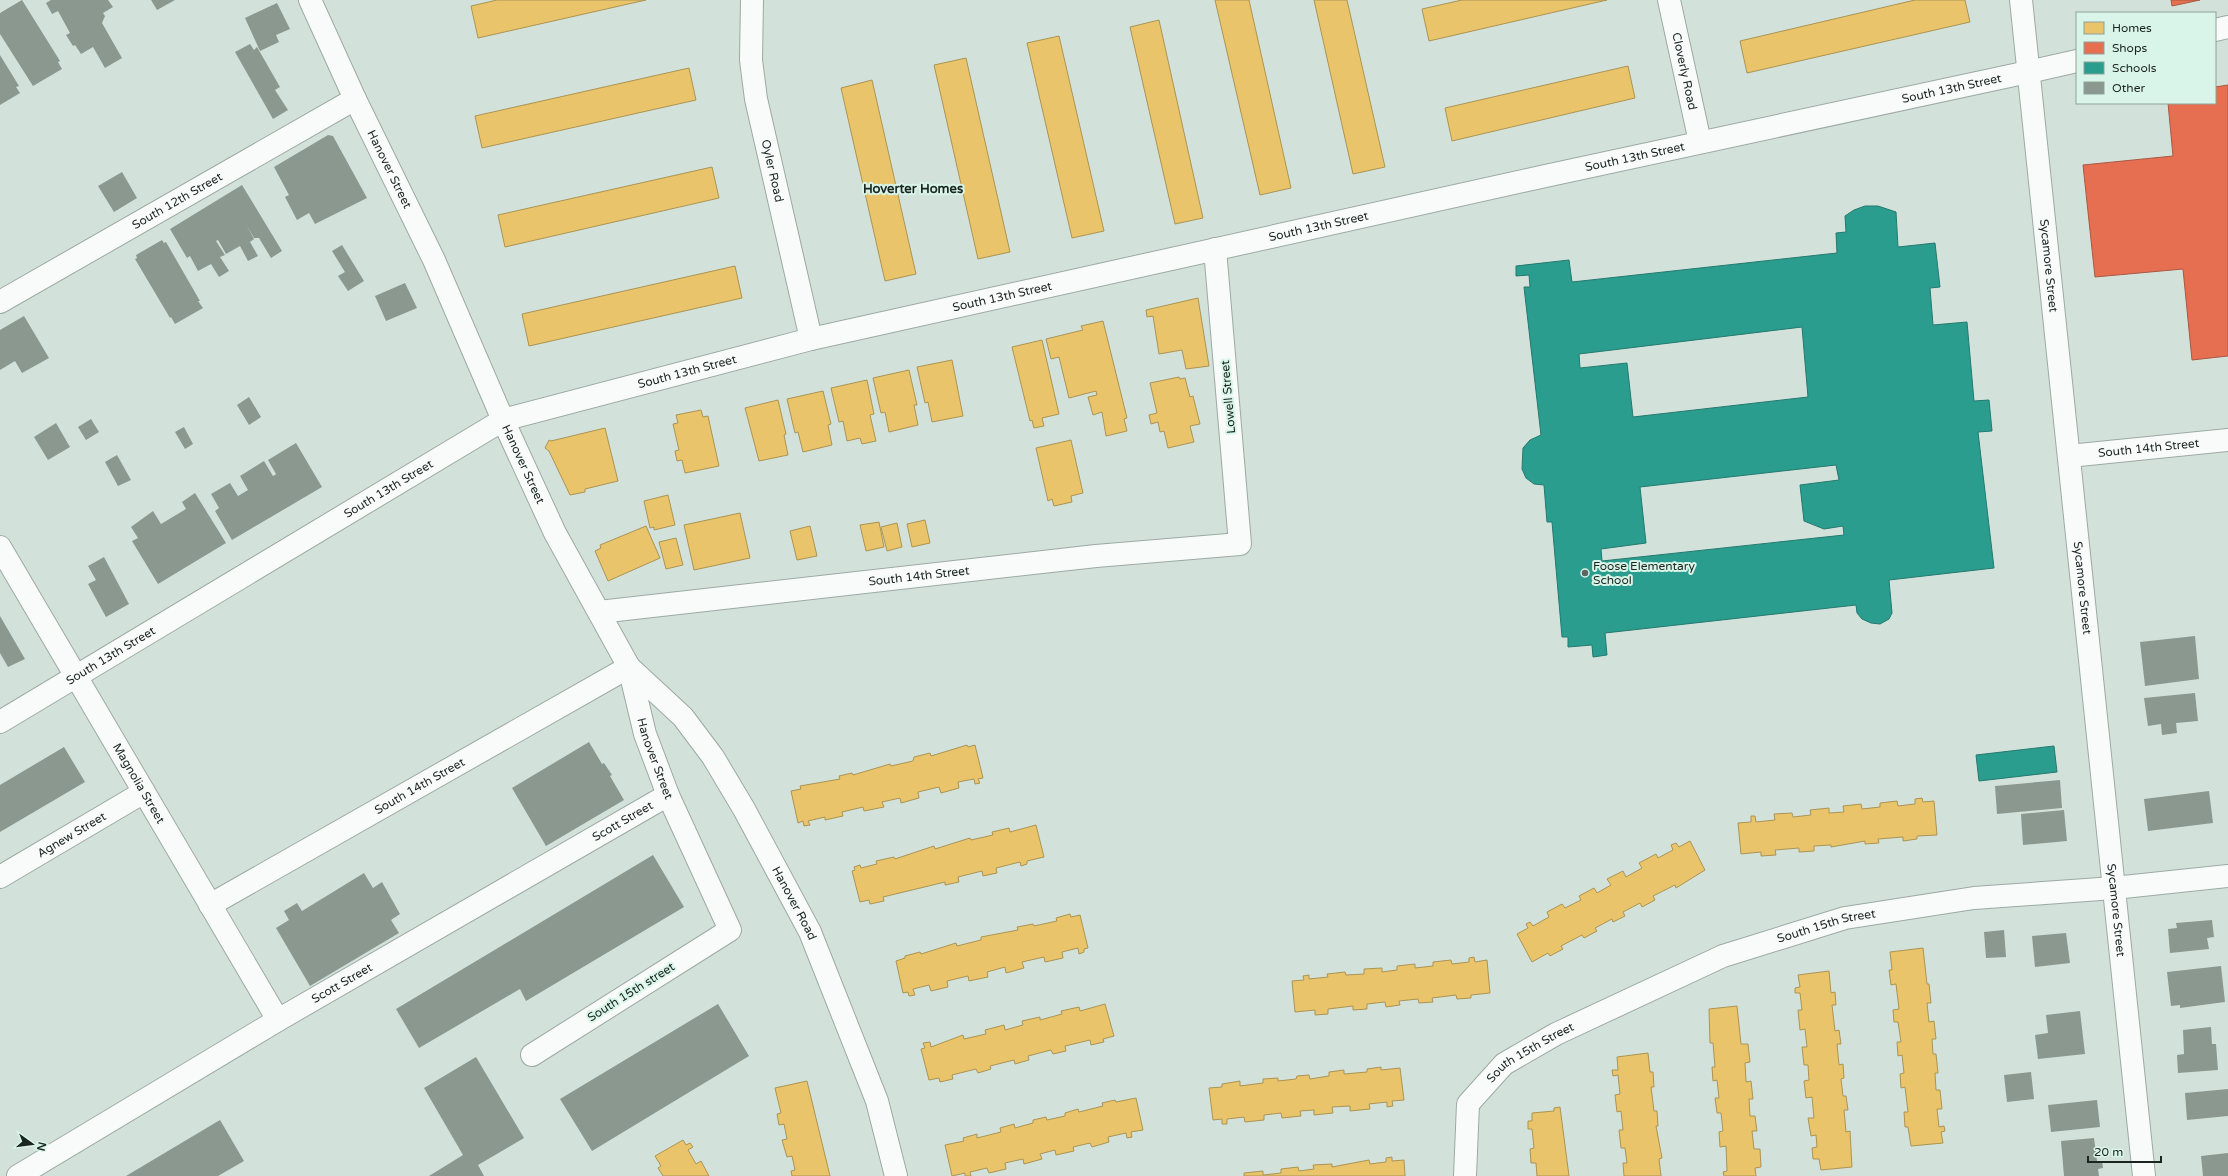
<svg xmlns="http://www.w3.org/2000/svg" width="2228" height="1176" font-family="'Varela Round',sans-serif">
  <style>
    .homes { fill: #e9c46a; stroke: #ab9454 }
    .shops { fill: #e76f51; stroke: #aa5842 }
    .schools { fill: #2a9d8f; stroke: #25796e; fill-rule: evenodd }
    .building { fill: #8a988f }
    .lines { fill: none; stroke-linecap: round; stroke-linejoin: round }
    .minor-casing { stroke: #9da9a4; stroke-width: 24 }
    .tertiary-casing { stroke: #9da9a4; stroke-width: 24 }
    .secondary-casing { stroke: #9da9a4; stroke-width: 24 }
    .minor { stroke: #f8fbfa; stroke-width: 22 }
    .tertiary { stroke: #f8fbfa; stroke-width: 22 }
    .secondary { stroke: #f8fbfa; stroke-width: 22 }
    .poi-dot { fill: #5a6661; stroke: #d9f5e9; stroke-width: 1.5 }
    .labels { text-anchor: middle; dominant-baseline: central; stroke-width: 4; stroke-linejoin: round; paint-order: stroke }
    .street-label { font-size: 12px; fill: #1a2420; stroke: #d9f5e9 }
    .poi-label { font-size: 12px; fill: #1a2420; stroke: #d9f5e9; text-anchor: start }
    .neighbourhood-label { font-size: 13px; font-weight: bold; fill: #1a2420; stroke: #d9f5e9 }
  </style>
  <rect width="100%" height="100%" fill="#d2e2db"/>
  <g class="homes">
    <polygon points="497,0 646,0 478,38 471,6"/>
    <polygon points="1215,0 1249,0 1291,188 1260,195"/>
    <polygon points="1314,0 1347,0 1385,167 1353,174"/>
    <polygon points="1462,0 1607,0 1429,41 1422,9"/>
    <polygon points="1915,0 1965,0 1970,22 1747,73 1740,41"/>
    <polygon points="1159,20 1203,218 1175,224 1130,27"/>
    <polygon points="1059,36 1104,231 1072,238 1027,43"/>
    <polygon points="966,58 1010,252 978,259 934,65"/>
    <polygon points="1628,66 1635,98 1452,141 1445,108"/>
    <polygon points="689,68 696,100 482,148 475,116"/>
    <polygon points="872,80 916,274 885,281 841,88"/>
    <polygon points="712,167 719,198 505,247 498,215"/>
    <polygon points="735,266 742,298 529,346 522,314"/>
    <polygon points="1198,298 1209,366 1186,369 1182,350 1159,354 1153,316 1147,317 1146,310"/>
    <polygon points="1103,321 1127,418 1124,419 1127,431 1106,436 1102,412 1093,415 1088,397 1097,395 1096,391 1069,398 1059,357 1051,359 1046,339 1083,330 1081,326"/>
    <polygon points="1042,340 1059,414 1042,418 1044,426 1034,428 1032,420 1030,421 1012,347"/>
    <polygon points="952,360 963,416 932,422 928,402 925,403 917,367"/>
    <polygon points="909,370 917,405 914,405 918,425 889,432 885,412 881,413 873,378"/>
    <polygon points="1179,377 1180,379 1185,378 1190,397 1193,396 1200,424 1190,426 1194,442 1168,448 1164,431 1160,432 1158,422 1151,424 1149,415 1157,413 1150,383"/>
    <polygon points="867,380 874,414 870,415 876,441 862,444 860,438 847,441 843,421 839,422 831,388"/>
    <polygon points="823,391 831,424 828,425 832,445 803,452 798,432 795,433 787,399"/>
    <polygon points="778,400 786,434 784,435 788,455 759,461 745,408"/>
    <polygon points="701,410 703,417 708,416 719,466 685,473 682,460 677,461 675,451 679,450 673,424 678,423 676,415"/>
    <polygon points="605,428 618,481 585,489 585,492 570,495 549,451 545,448 549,440 551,441"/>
    <polygon points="1071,440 1083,493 1071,496 1072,502 1054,506 1052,499 1048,501 1036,448"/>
    <polygon points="668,495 675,525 654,530 654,527 650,528 644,501"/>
    <polygon points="740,513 750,558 694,570 684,525"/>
    <polygon points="925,520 930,543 912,547 907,524"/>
    <polygon points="879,522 884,547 866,551 860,525"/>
    <polygon points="897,523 902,547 887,551 881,527"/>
    <polygon points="646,526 660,558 608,581 595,551 601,548 600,545"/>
    <polygon points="810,526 817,556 797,560 790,531"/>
    <polygon points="676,538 683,565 666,569 659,542"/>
    <polygon points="967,745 968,747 975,745 983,778 978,779 980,783 975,784 974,779 958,782 959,788 941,793 939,787 918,792 919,798 901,803 900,798 882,802 884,807 864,811 863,807 842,812 843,816 825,820 825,817 808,821 810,825 804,826 803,821 798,823 791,791 801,789 800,786 840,779 839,776 852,773 853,775 890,764 891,766 913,761 914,757 930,753 931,756"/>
    <polygon points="1922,798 1923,802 1934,801 1937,835 1917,836 1917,839 1903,841 1903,837 1878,839 1879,843 1865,844 1865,841 1831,847 1831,845 1814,846 1814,851 1799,852 1799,848 1775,850 1776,855 1761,856 1761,852 1741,854 1738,823 1751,822 1751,816 1755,816 1756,822 1775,820 1774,814 1792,813 1793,817 1811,815 1810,810 1829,808 1829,813 1844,812 1843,806 1861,804 1862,809 1880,807 1880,803 1897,801 1898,806 1915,804 1915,799"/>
    <polygon points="1036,825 1044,857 1027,861 1027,864 1021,866 1020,862 996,868 997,873 983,876 982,871 958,877 959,882 945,885 945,882 883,897 884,901 870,904 869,900 860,902 852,871 855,870 854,867 860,865 861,868 877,864 876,861 894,857 895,859 934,846 935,849 970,838 971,840 993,835 992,832 1009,828 1010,832"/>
    <polygon points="1690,841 1705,870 1676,888 1675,885 1653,896 1655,900 1642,907 1640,903 1623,912 1625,916 1613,922 1612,919 1595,928 1597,931 1584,938 1582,935 1561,946 1563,949 1550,956 1548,953 1532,962 1517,934 1528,928 1526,924 1530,922 1533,926 1549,917 1547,912 1562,904 1565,908 1581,900 1579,896 1594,888 1597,893 1611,885 1607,879 1623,871 1626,877 1642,868 1639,863 1656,854 1658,858 1673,850 1671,845 1676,843 1679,847"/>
    <polygon points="1070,914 1071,917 1080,915 1088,948 1084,949 1084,952 1079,954 1078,948 1062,952 1063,958 1045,962 1044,957 1022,962 1024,968 1006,973 1005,967 987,972 988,977 969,981 968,976 947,981 948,987 931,991 929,985 913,989 915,995 909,996 908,992 903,993 896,961 905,958 905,956 920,952 921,954 956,943 957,946 981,940 981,937 1018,930 1017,927 1033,924 1034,926 1057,921 1056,918"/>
    <polygon points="1923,948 1927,984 1929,984 1931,1003 1927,1003 1929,1022 1934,1021 1936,1039 1932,1039 1933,1054 1936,1054 1938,1073 1935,1073 1936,1090 1940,1090 1942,1109 1937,1109 1939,1127 1944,1126 1945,1131 1941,1132 1943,1143 1911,1146 1908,1127 1905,1127 1904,1112 1908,1112 1905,1087 1901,1088 1900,1074 1904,1073 1902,1055 1898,1056 1897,1042 1901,1042 1898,1022 1894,1022 1893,1010 1899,1009 1896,984 1891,985 1889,970 1892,970 1890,952"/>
    <polygon points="1474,957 1475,962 1487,960 1490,993 1471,995 1471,998 1457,999 1456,995 1432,998 1433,1002 1419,1003 1418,999 1399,1001 1400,1005 1386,1007 1385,1002 1367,1004 1367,1009 1353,1010 1353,1006 1328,1009 1328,1014 1315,1015 1315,1010 1295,1012 1292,981 1304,980 1303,976 1309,975 1309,979 1328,977 1327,974 1345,972 1346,975 1364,974 1364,969 1382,968 1382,972 1397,970 1397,966 1415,964 1415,968 1433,966 1433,962 1451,960 1452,964 1469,962 1469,958"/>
    <polygon points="1829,971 1831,993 1835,992 1836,1005 1832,1005 1835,1031 1839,1030 1841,1044 1837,1044 1839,1065 1843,1064 1844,1078 1841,1079 1843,1096 1846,1096 1848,1110 1844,1110 1846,1132 1850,1131 1852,1167 1821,1170 1819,1159 1813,1159 1812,1148 1817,1147 1816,1135 1811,1136 1808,1118 1814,1118 1812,1097 1806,1098 1804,1081 1809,1080 1808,1065 1804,1065 1802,1047 1807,1047 1805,1029 1800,1030 1798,1010 1802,1010 1800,993 1795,993 1795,988 1800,987 1798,975"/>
    <polygon points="1105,1004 1114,1036 1103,1039 1104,1042 1091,1045 1090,1040 1065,1046 1066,1051 1053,1054 1051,1050 1028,1056 1029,1060 1015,1064 1014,1060 990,1066 991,1069 978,1073 976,1069 952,1075 953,1079 940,1082 939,1078 929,1080 921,1049 925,1048 923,1043 930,1042 931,1047 963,1035 964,1039 986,1034 985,1030 1004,1025 1005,1030 1023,1025 1022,1021 1040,1017 1040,1020 1062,1014 1061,1011 1079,1007 1080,1011"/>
    <polygon points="1737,1006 1741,1044 1748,1044 1750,1062 1745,1063 1746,1082 1751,1081 1753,1099 1749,1099 1750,1116 1755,1116 1757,1131 1752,1131 1754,1149 1760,1149 1761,1167 1755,1168 1756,1176 1724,1176 1723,1172 1727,1171 1726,1146 1720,1147 1719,1132 1723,1131 1721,1113 1717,1113 1715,1098 1719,1098 1717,1080 1713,1081 1712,1067 1715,1067 1713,1043 1710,1043 1709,1009"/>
    <polygon points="1648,1053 1650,1072 1653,1072 1654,1087 1651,1087 1654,1111 1657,1111 1658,1126 1656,1126 1662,1158 1659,1159 1661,1176 1624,1176 1623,1163 1627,1163 1625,1148 1621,1148 1619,1130 1623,1130 1621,1111 1617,1112 1615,1095 1620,1094 1618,1075 1613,1076 1612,1070 1618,1070 1617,1057"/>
    <polygon points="1381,1067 1381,1070 1400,1068 1404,1100 1392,1101 1393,1106 1387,1107 1387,1102 1369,1104 1370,1109 1350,1111 1350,1106 1332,1107 1333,1113 1314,1115 1314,1110 1300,1111 1301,1116 1282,1118 1281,1113 1264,1115 1264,1120 1245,1122 1244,1117 1227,1119 1227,1124 1222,1124 1222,1119 1213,1120 1209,1088 1222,1087 1222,1084 1240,1081 1240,1086 1263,1083 1263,1079 1278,1078 1278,1081 1296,1079 1297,1076 1309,1075 1310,1079 1329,1076 1329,1072 1344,1070 1344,1074 1367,1072 1367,1069"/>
    <polygon points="807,1081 830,1176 792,1176 791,1171 795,1170 792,1156 787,1157 782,1140 787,1139 784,1124 779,1125 777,1114 781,1113 775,1088"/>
    <polygon points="1136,1098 1143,1130 1131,1132 1132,1137 1127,1138 1126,1133 1108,1137 1109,1142 1092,1147 1090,1143 1073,1147 1074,1151 1056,1155 1055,1150 1040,1154 1042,1159 1024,1164 1023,1159 1005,1163 1006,1169 989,1173 987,1168 970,1172 971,1176 965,1176 965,1173 952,1176 945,1145 964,1141 963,1138 977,1134 977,1138 1001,1132 1000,1128 1014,1124 1015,1128 1033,1123 1033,1120 1046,1117 1047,1120 1065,1116 1065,1113 1078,1109 1079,1112 1103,1106 1102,1103 1115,1100 1116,1102"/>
    <polygon points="1560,1107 1569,1176 1537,1176 1536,1163 1531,1163 1530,1149 1534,1148 1532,1129 1528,1129 1528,1121 1532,1121 1532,1113 1554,1111 1554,1108"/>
    <polygon points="683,1140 686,1145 690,1143 693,1147 688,1150 696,1164 701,1161 709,1176 663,1176 658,1168 661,1166 655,1156"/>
    <polygon points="1392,1157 1392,1161 1404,1160 1405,1176 1244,1176 1244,1173 1263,1171 1263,1175 1281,1173 1281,1169 1298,1167 1299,1171 1314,1169 1313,1165 1332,1164 1332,1167 1369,1160 1370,1164 1386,1162 1386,1158"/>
  </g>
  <g class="shops">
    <polygon points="2171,0 2200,0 2172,6"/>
    <polygon points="2228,85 2228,356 2192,360 2183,269 2095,277 2083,165 2173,156 2168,103 2215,103 2215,87"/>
  </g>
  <g class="schools">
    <path d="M1865 206H1878L1896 212 1898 247 1935 243 1940 287 1930 288 1933 325 1967 322 1974 401 1989 400 1992 431 1978 432 1994 568 1889 580 1892 613 1889 619 1880 624 1871 623 1862 619 1857 613 1856 605 1605 633 1607 655 1593 657 1592 645 1568 647V637H1562L1552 522H1547L1544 485 1534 484 1526 478 1522 469 1523 448 1530 440 1541 435 1524 287H1530L1529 275 1516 276V266L1569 260 1572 282 1837 253 1836 233 1846 232 1845 216 1854 210ZM1802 327 1808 397 1633 417 1627 363 1580 368 1579 354ZM1836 465 1839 480 1800 485 1804 521 1824 529 1843 526 1844 535 1602 561 1601 549 1646 543 1640 487Z"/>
    <polygon points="2054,746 2057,772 1979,781 1976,755"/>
  </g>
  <g class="building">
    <polygon points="22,0 60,61 58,62 62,69 33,86 0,34 0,13"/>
    <polygon points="51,0 108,0 113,7 103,13 105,16 102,23 122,58 105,68 93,47 81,54 75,45 73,46 66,35 70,33 58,11 52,14 46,3"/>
    <polygon points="151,0 175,0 157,10"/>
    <polygon points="277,3 290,29 276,35 279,42 260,51 245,18"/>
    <polygon points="250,44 254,50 257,47 280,87 275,90 288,110 273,119 235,52"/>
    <polygon points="0,55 19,86 16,87 20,93 0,105"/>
    <polygon points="328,135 333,136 367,198 315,224 309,213 297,220 285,197 289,195 274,167"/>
    <polygon points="122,172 137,198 114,212 98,186"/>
    <polygon points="242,185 282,251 271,258 259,238 254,238 246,224 254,239 250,242 258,256 248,261 240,246 226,254 218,240 216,241 225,255 220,257 229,271 219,277 211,264 198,271 190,256 187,258 170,229"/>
    <polygon points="162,240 164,243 166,242 200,301 198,301 203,308 175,324 171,317 170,318 135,259 137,258 136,255"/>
    <polygon points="342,245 364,281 348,291 338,276 345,272 332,251"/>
    <polygon points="405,283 417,308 386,321 375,296"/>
    <polygon points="24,316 49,358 22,373 15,361 0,370 0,330"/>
    <polygon points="249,397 261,417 249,425 237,405"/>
    <polygon points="91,419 99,432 86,440 78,427"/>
    <polygon points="56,423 70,447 48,460 34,437"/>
    <polygon points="184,427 193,444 185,449 175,432"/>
    <polygon points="296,443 322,487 232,540 215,511 219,508 211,494 230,483 238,496 248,490 240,476 264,461 273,476 275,475 276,474 268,460"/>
    <polygon points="117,455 131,480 118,486 105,462"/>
    <polygon points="195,493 226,543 158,584 132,541 138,538 131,527 153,511 161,524 186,509 182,502"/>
    <polygon points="104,557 129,604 106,617 88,584 96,580 88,566"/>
    <polygon points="0,616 25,659 8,667 0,653"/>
    <polygon points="2195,636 2199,679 2145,686 2140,642"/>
    <polygon points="2195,693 2198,721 2176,723 2177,733 2162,735 2161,724 2148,726 2144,698"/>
    <polygon points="589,742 602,764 604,763 612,775 610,776 624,800 546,846 512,788"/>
    <polygon points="64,747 85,782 0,832 0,785"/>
    <polygon points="2060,780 2062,808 1997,814 1995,786"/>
    <polygon points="2209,791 2213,823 2148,831 2144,799"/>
    <polygon points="2064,810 2067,841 2023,845 2021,814"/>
    <polygon points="653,855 684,907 526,1001 520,989 419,1048 396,1009"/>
    <polygon points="364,873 373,888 382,882 400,914 391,920 399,933 310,986 276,928 289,920 284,911 297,903 302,911"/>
    <polygon points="2212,920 2214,937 2207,938 2209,949 2170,953 2168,929 2177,928 2176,923"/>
    <polygon points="2004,930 2006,957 1986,958 1984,932"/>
    <polygon points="2066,933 2070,963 2035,967 2032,936"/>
    <polygon points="2221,966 2225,1002 2180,1008 2180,1005 2171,1006 2167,972"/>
    <polygon points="718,1004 749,1056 592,1151 560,1099"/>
    <polygon points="2080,1011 2085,1054 2038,1059 2035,1035 2048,1033 2046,1015"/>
    <polygon points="2211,1027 2212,1044 2216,1044 2218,1070 2178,1073 2177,1055 2184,1054 2183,1030"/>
    <polygon points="476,1057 524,1138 478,1165 484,1176 429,1176 463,1155 424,1088"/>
    <polygon points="2031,1072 2034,1099 2007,1102 2004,1075"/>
    <polygon points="2228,1089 2228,1116 2187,1120 2185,1093"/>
    <polygon points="2097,1100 2100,1127 2051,1132 2048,1105"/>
    <polygon points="220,1120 244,1161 218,1176 126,1176"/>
    <polygon points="2094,1138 2097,1161 2102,1161 2103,1168 2098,1169 2099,1176 2064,1176 2061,1141"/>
    <polygon points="2228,1153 2228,1176 2203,1176 2201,1156"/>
  </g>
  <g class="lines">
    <g class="minor-casing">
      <g id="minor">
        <path id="s1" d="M310 0 355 99 434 260 503 420 555 533 629 667 645 734 668 795 730 930 532 1055"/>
        <path id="s2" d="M752 0 751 60 756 99 811 339"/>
        <path id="s3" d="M1669 0 1700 142"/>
        <path id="s4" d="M0 302 355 99"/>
        <path id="s5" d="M2069 456 2228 440"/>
        <path id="s6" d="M0 547 278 1020"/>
        <path id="s7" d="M599 612 1096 556 1240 544 1215 249"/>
        <path id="s8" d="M629 667 683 717 713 757 744 809 810 932 877 1101 896 1176"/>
        <path id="s9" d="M0 877 144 792"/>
        <path id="s10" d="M210 905 629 667"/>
        <path id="s11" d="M18 1176 278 1020 668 795"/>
        <path id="s12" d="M1465 1176 1468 1104 1504 1064 1556 1034 1723 956 1845 918 1974 898 2114 888 2228 876"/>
      </g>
    </g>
    <g class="tertiary-casing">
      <g id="tertiary">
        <path id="s13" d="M0 722 503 420 811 339 1550 175 2028 72"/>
      </g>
    </g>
    <g class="secondary-casing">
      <g id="secondary">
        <path id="s14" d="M2021 0 2144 1176"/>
        <polyline points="2215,30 2228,27"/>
        <polyline points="2028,72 2077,61"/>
      </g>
    </g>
    <use href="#minor" class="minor"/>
    <use href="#tertiary" class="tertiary"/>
    <use href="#secondary" class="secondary"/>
  </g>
  <circle class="poi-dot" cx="1585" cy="573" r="4"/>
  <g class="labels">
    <g class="street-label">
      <text stroke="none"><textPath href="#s3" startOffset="73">Cloverly Road</textPath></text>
      <text stroke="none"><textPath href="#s13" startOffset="2073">South 13th Street</textPath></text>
      <text stroke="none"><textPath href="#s13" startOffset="1749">South 13th Street</textPath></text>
      <text stroke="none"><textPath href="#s1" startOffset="187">Hanover Street</textPath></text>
      <text stroke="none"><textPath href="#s2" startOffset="173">Oyler Road</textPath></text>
      <text stroke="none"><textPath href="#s4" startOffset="204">South 12th Street</textPath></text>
      <text stroke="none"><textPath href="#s13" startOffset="1425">South 13th Street</textPath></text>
      <text stroke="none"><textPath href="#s14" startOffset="267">Sycamore Street</textPath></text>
      <text stroke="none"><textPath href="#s13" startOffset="1101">South 13th Street</textPath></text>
      <text stroke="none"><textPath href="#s13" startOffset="777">South 13th Street</textPath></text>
      <text transform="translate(1228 397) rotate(-95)">Lowell Street</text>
      <text stroke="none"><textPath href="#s5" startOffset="80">South 14th Street</textPath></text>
      <text stroke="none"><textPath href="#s1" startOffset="511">Hanover Street</textPath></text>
      <text stroke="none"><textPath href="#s13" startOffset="453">South 13th Street</textPath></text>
      <text stroke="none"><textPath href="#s7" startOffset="322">South 14th Street</textPath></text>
      <text stroke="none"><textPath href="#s14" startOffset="591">Sycamore Street</textPath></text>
      <text stroke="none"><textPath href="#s13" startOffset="129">South 13th Street</textPath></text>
      <text stroke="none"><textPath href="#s1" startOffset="835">Hanover Street</textPath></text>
      <text stroke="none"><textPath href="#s6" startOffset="274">Magnolia Street</textPath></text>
      <text stroke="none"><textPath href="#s10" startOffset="241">South 14th Street</textPath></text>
      <text stroke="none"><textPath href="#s11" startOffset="701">Scott Street</textPath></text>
      <text stroke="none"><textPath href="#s9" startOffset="83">Agnew Street</textPath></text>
      <text stroke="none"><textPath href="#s8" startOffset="291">Hanover Road</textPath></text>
      <text stroke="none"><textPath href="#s14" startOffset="915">Sycamore Street</textPath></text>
      <text stroke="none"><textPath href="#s12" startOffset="478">South 15th Street</textPath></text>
      <text stroke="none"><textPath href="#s11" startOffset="377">Scott Street</textPath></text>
      <text transform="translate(631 992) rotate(-32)">South 15th street</text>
      <text stroke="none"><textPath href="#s12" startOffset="154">South 15th Street</textPath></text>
    </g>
    <g class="poi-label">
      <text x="1593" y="566">Foose Elementary<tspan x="1593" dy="14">School</tspan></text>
    </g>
    <g class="neighbourhood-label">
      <text x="913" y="189">Hoverter Homes</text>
    </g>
  </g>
  <rect x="2076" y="12" width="140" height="92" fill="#d9f5e9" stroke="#8da199"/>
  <rect x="2084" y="22" width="20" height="12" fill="#e9c46a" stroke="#8da199"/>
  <text x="2112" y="32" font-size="12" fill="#1a2420">Homes</text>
  <rect x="2084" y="42" width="20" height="12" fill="#e76f51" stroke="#8da199"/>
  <text x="2112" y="52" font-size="12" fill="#1a2420">Shops</text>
  <rect x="2084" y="62" width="20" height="12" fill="#2a9d8f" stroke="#8da199"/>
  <text x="2112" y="72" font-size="12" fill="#1a2420">Schools</text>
  <rect x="2084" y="82" width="20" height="12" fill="#8a988f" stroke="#8da199"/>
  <text x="2112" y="92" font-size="12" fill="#1a2420">Other</text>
  <g transform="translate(32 1144) rotate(104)" stroke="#d9f5e9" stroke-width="3" paint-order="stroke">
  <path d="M0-3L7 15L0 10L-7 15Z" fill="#1a2420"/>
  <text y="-6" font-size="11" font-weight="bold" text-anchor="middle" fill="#1a2420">N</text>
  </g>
  <path d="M2088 1156v6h73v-6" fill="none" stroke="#1a2420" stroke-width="2"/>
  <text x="2094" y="1156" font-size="12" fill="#1a2420" stroke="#d9f5e9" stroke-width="3" paint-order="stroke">20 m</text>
</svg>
